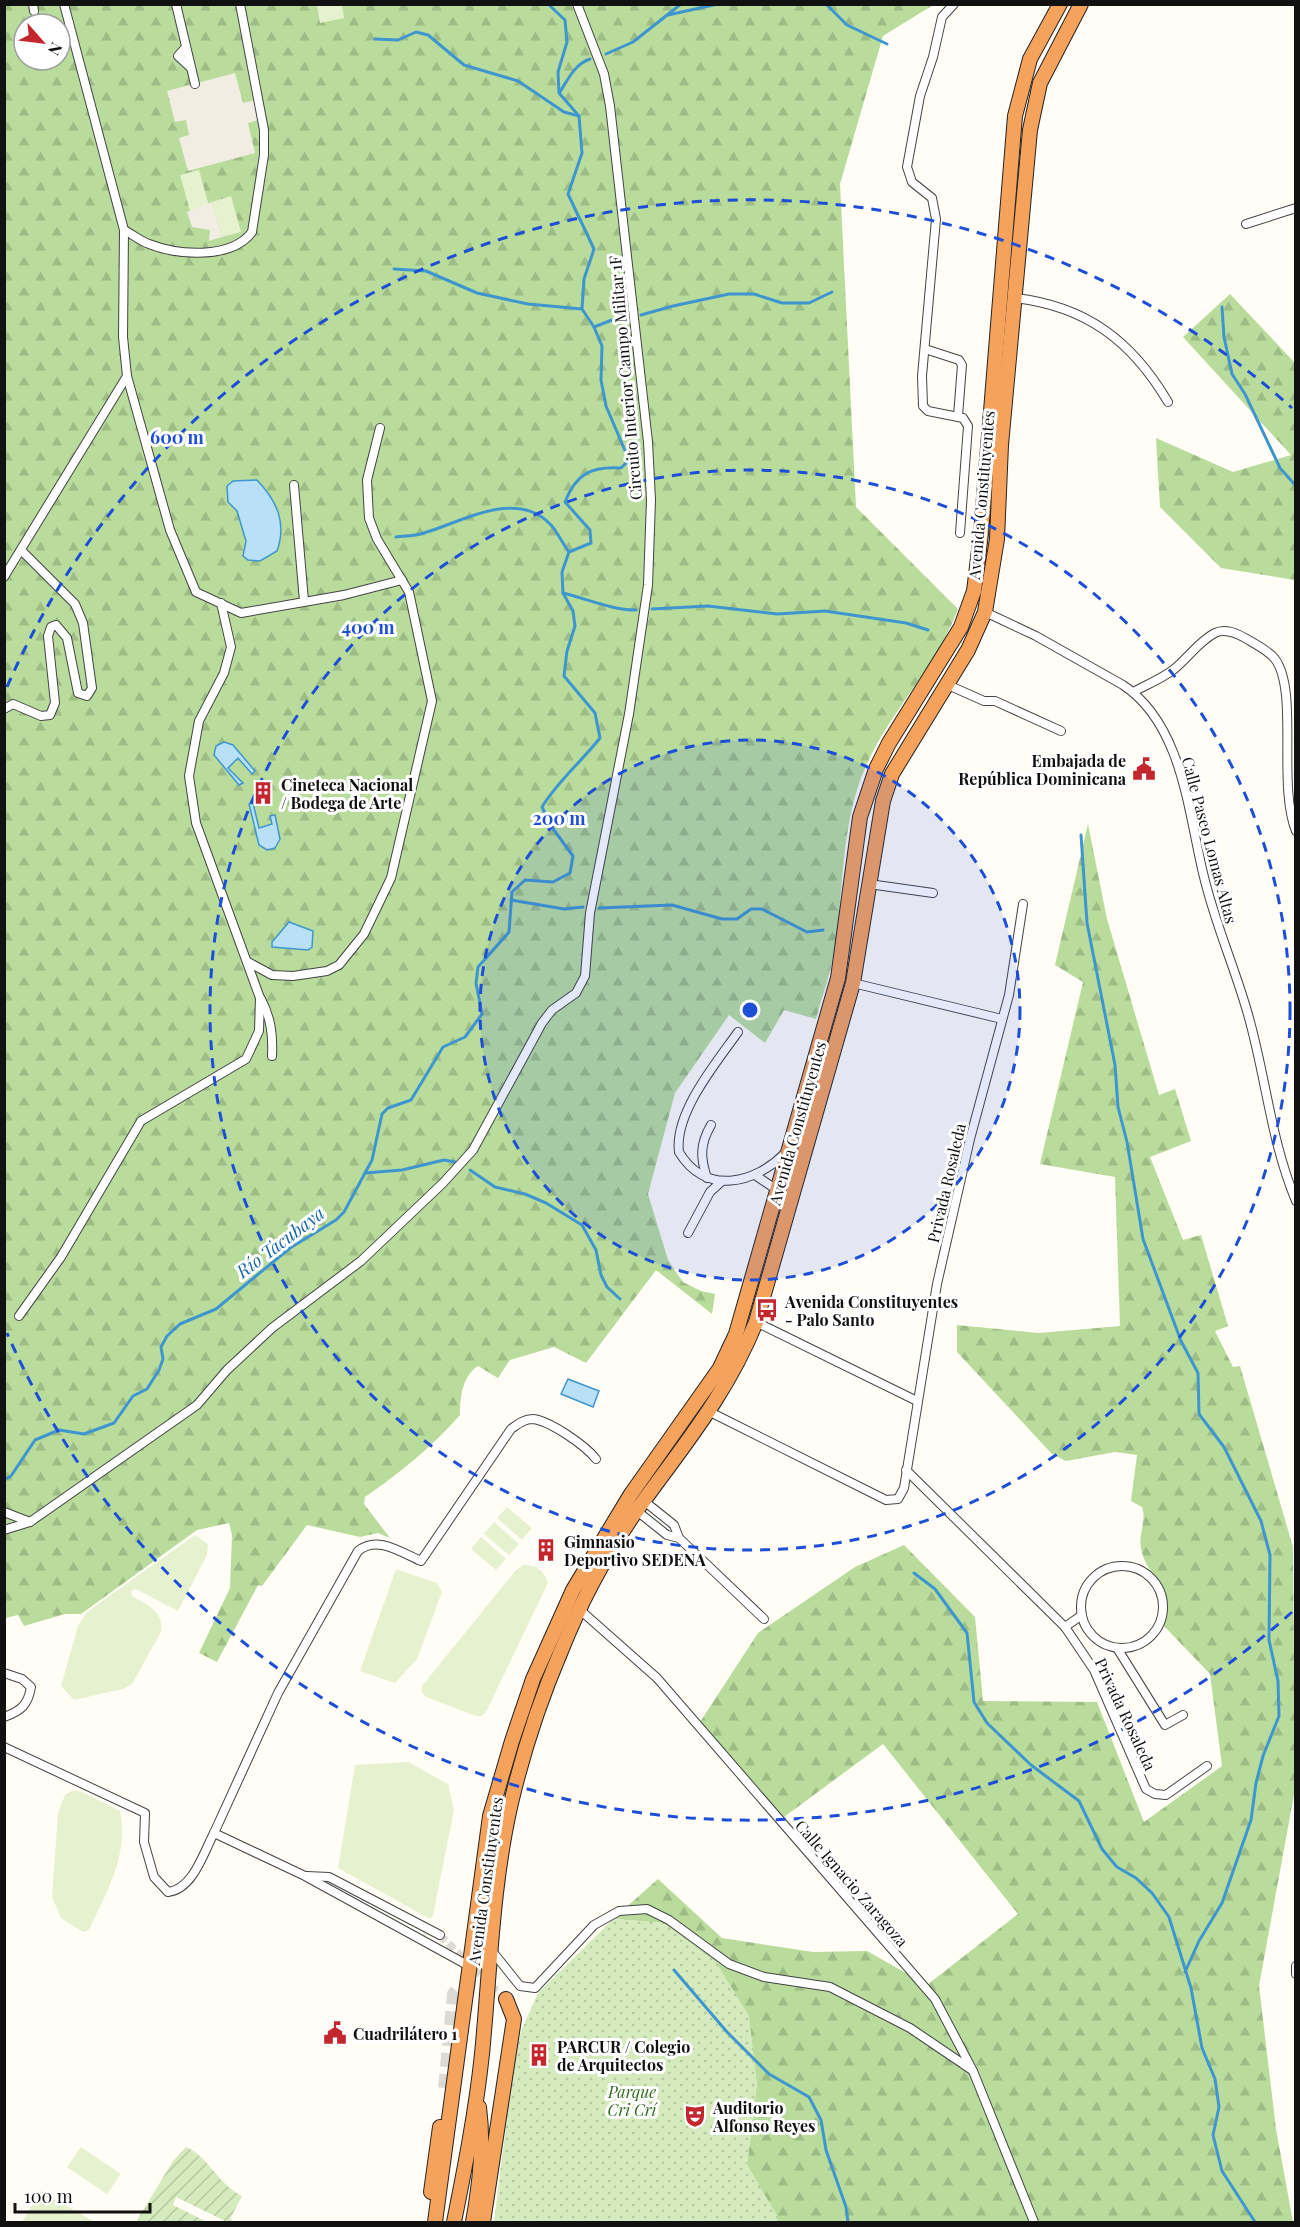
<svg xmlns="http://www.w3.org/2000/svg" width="1300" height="2227" font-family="'Playfair Display',serif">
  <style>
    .forest { fill: url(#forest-firs); fill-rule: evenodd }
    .park { fill: url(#park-dots) }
    .garden { fill: url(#garden-furrows) }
    .pitch { fill: #e6f2cf }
    .plaza { fill: #f1ede2 }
    .water { fill: #b9e0f7; stroke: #3f96cf; stroke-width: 1.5 }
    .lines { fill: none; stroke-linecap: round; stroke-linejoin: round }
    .stream { stroke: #3f96cf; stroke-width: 3 }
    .street-tunnel { stroke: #dbdad3; stroke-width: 8; stroke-dasharray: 8 4; stroke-linecap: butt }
    .highway-tunnel { stroke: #dbdad3; stroke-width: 14; stroke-dasharray: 14 7; stroke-linecap: butt }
    .street-casing { stroke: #444; stroke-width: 10 }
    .highway-casing { stroke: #222; stroke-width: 16 }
    .street { stroke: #fff; stroke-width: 8 }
    .highway { stroke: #f5a25d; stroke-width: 14 }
    .ring { fill: none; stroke: #1d4ed8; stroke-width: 3; stroke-dasharray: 10 8 }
    .labels { text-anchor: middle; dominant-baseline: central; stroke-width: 6; stroke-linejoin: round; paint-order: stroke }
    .street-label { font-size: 16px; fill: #111; stroke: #fff }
    .poi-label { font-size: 16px; font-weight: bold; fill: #111; stroke: #fff; text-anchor: start }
    .park-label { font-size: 16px; font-style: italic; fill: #2f6b1f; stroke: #fff }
    .water-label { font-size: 18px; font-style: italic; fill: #1768a6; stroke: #fff }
    .centre { fill: #1d4ed8; stroke: #fff; stroke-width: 3 }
    .ring-label { font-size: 18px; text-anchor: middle; font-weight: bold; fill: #1d4ed8; stroke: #fff; stroke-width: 6; stroke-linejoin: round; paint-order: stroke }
  </style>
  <defs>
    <pattern id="forest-firs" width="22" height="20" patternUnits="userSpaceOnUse" patternTransform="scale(1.5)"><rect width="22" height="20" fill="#b9dc9c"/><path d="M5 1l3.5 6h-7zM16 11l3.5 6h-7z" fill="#9ebc85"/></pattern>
    <pattern id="park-dots" width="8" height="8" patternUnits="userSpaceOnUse" patternTransform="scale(1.5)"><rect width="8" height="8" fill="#d5ebbd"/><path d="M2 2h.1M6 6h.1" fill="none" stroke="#b6c8a1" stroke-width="1.8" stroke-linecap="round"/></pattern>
    <pattern id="garden-furrows" width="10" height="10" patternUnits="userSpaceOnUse" patternTransform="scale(1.5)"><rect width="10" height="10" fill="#d5ebbd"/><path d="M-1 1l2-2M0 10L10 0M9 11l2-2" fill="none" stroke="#b6c8a1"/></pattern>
  </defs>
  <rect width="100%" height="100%" fill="#fffdf5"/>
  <g class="forest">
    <path d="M4 5H933L883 36 840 184 856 507 958 609C935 670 884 717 861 778 838 840 845 908 830 971 826 987 820 1003 816 1019L784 1010 765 1043 729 1015 675 1093 648 1194 668 1260 683 1282 701 1291 715 1294 712 1314 656 1270 586 1363 554 1347 510 1360 498 1378 478 1366C462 1376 460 1398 460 1415 431 1448 401 1472 365 1497L364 1504 390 1538 378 1533 360 1537 307 1525 262 1586 258 1585 217 1662 199 1653 230 1588 232 1535 229 1523 197 1530 81 1614H65L24 1626 18 1615 5 1618ZM24 24H60V60H24Z"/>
    <polygon points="1230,294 1295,363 1295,580 1221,568 1160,507 1156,438 1233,472 1291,455 1183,337"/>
    <path d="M1088 824 1107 919 1159 1095 1175 1089 1191 1141 1150 1157 1183 1240 1201 1235 1228 1326 1215 1331 1233 1367 1240 1366 1293 1547 1295 1789 1259 1986 1276 2129 1293 2222H777V2217L747 2165 757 2083 664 1923 613 1919 658 1879 722 1938 813 1952 867 1951 927 1985 1018 1914 883 1744 784 1817 700 1722 758 1633 855 1567 904 1545 975 1617 983 1701 1097 1702 1144 1822 1222 1766 1210 1674 1164 1626C1177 1581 1147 1582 1141 1548 1138 1534 1147 1521 1142 1507L1131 1501 1137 1455 1115 1452 1066 1461 1052 1454 957 1352V1325L1039 1333 1120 1326 1115 1177 1040 1164 1083 982 1055 965Z"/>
  </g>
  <polygon class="park" points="613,1919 664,1923 716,1962 749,2016 757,2083 747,2165 778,2217 777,2222 494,2222 514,2062 521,2031 538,1993"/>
  <path class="garden" d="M186 2147C208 2156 217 2183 242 2196L230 2219 235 2222H227L176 2197 173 2205 207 2222H136L173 2161Z"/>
  <g class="pitch">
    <polygon points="317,5 342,5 344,18 320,23"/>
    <polygon points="199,170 209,206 190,211 180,175"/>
    <polygon points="231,196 241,232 222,237 212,202"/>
    <polygon points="507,1507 532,1528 522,1540 497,1518"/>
    <polygon points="494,1522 519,1544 509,1555 484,1534"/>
    <path d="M195 1535 208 1544 207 1555 178 1611 136 1589 131 1591 132 1596C147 1605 165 1612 161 1632L132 1684 123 1689 74 1700 61 1686 78 1626 87 1612Z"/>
    <polygon points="481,1537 506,1559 496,1570 471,1549"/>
    <path d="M523 1565C536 1565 544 1570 548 1583L487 1710 482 1716H476L426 1697 422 1692V1686L515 1571Z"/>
    <polygon points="396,1569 437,1583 442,1592 417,1659 395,1683 360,1671"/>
    <polygon points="408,1762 448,1784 454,1810 433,1915 430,1919 338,1868 355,1765"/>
    <path d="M72 1791H80L120 1811C129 1855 107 1891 89 1930L83 1932 61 1918 52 1897 58 1813 65 1795Z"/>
    <polygon points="81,2147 121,2174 107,2194 67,2167"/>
    <polygon points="40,2191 93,2221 92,2222 22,2222"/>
  </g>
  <g class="plaza">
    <polygon points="235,73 243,103 255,100 259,120 248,123 255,153 188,171 179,138 189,135 186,120 175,122 167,91"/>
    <polygon points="212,202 222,237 209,241 210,230 192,227 187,212"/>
  </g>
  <g class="water">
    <path d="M257 480C277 501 287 523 277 551L260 561 248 560 243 556 246 541 237 511 228 502 227 486 233 481Z"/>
    <polygon points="224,742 233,745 255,771 252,774 238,758 228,768 243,783 239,785 214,755 216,746"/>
    <polygon points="253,803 259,828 272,824 270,816 275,815 280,839 275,848 267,850 259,845 249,804"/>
    <polygon points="289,922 313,931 312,947 308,950 272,947 272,942"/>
    <polygon points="568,1379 599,1391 593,1407 561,1394"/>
  </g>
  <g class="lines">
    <g class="stream">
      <polyline points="826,4 847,25 887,44"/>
      <polyline points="668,15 718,4"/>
      <polyline points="375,39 398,40 416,32 428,35 464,65 518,81 564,112 579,116"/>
      <polyline points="606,54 633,42 681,4"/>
      <path d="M560 92C568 79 575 64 590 59"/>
      <polyline points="394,269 426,271 477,293 528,304 582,309"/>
      <polyline points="1222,307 1224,337 1232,374 1245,394 1280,468 1296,486"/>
      <polyline points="641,315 673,306 729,294 754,294 782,303 809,303 832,292"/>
      <polyline points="594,327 612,320 625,318"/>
      <path d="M396 537C405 536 415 536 424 533 462 522 517 488 551 525 558 533 563 544 569 552"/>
      <path d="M563 593C587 599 612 610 636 610"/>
      <polyline points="652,609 708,606 777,614 825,611 906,623 928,630"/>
      <polyline points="1081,835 1087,923 1115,1065 1118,1107 1127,1142 1143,1239 1181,1341 1198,1373 1199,1414 1224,1447 1261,1521 1270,1555 1269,1640 1278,1681 1279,1716 1263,1756 1256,1783 1251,1820 1222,1903 1199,1941 1185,1972"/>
      <polyline points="511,900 564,909 583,907"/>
      <polyline points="599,908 672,905 722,919 737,919 751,909 762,909 807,932 823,930"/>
      <polyline points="470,1170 495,1187 525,1194 546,1203 582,1225 596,1250 601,1275 607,1287 620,1299"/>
      <polyline points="365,1173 402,1170 444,1160 455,1162"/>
      <path d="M4 1480 11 1476 35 1440 59 1430 84 1434 114 1423 133 1396 147 1389 159 1370 163 1359 161 1347 167 1336 180 1324 216 1309 290 1248 336 1220 344 1212 372 1160 382 1114 388 1108 411 1100 443 1047 465 1037 482 1014 476 983 478 967 509 932 512 892 525 880 553 882 570 873 573 856 551 826 542 807C558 781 581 762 600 738L595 713 564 676 567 651 575 626 573 611 563 593 562 572 569 552 591 543 590 530 565 502C576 474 591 466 621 468L629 460 606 406 601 380 602 346 594 327 582 309 584 279 594 249 568 194 582 153 579 116 559 93 558 72 567 42 565 20 548 4"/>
      <polyline points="914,1573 935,1589 967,1633 974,1702 987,1723 1031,1765 1079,1801 1102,1849 1117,1867 1136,1878 1152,1893 1169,1917 1191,1988 1202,2048 1215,2079 1219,2107 1213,2135 1222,2171 1255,2222"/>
      <polyline points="674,1970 727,2032 769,2074 809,2097 821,2120 826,2150 846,2207 848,2222"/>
    </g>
    <polyline class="street-tunnel" points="440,1935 496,1992"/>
    <path class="highway-tunnel" d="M445 2088 454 1994C465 1977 492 1989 506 1999"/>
    <g class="street-casing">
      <g id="street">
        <polyline points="33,4 34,11"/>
        <polyline points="64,4 124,230 123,337 127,376 170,530 196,592 241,613 344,595 402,580"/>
        <polyline points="176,4 195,84"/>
        <polyline points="954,4 942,17 933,57 920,96 907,167 912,182 932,198 936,219 922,376 923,406 928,411 963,418 968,426 960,533"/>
        <polyline points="186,47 178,56 190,67"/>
        <polyline points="1246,224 1296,208"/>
        <path d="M124 230C132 234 140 241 149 244 177 255 231 260 252 232L264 155V130L240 4"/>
        <path d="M1015 298C1086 306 1132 341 1168 402"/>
        <polyline points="925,349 959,360 962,365 958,416"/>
        <polyline points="294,485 304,601"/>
        <polyline points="4,577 127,376"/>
        <path d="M985 612 1036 636 1123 685C1183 725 1188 813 1204 877 1215 923 1234 966 1247 1011 1266 1075 1270 1139 1296 1201"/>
        <polyline points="948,685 984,701 995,701 1061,731"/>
        <path d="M1133 692C1146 685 1161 679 1173 670 1187 659 1199 641 1215 633 1225 628 1236 633 1245 638 1255 644 1268 650 1275 659 1299 691 1277 785 1296 831"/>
        <polyline points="4,709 13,704 41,716 50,715 55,703 48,636 51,627 56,625 67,638 78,693 87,696 92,688 83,623 75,604 21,550"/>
        <polyline points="869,884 933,893"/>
        <polyline points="248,962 272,975 293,976 327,971 339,965 364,934 391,878 432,701 409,592 377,539 369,518 367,480 380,428"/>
        <polyline points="853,983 1002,1019"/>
        <path d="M261 999C271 1018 273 1035 272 1056"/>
        <path d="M738 1032C716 1063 674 1113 679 1152 705 1196 755 1184 785 1153"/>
        <polyline points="755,1175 777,1190"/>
        <path d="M707 1178C700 1157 700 1144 711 1125"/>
        <polyline points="688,1233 710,1192 722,1181"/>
        <polyline points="19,1316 61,1257 141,1121 246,1059 259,1031 260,998 196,823 189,776 199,721 224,673 231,647 221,603"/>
        <polyline points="756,1322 917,1401"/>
        <polyline points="710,1412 886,1500 898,1499 904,1488 937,1284 970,1139 1009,995 1023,904"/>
        <polyline points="906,1470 1065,1627 1094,1670 1146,1789 1155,1794 1166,1795 1207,1766"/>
        <polyline points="644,1501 674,1525 679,1538"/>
        <polyline points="637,1511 667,1535 679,1538 764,1619"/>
        <polyline points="4,1512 30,1522 197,1405 227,1370 272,1328 361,1261 443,1183 473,1150 542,1023 552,1010 576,993 585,976 590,913 629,714 648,585 651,500 648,442 610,106 604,74 577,4"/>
        <polyline points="4,1530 30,1522"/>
        <circle cx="1122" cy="1607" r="41"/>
        <polyline points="579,1609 657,1678 935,1999 973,2071 1034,2222"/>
        <polyline points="1065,1627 1082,1615"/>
        <polyline points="1117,1648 1165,1725 1183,1715"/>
        <path d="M4 1673 22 1679 31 1687C28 1705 21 1711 4 1717"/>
        <path d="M4 1747 145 1813 144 1842 154 1877 168 1892C193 1889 203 1854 214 1833L305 1876 471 1967"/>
        <path d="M214 1833 278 1693 358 1551C377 1535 400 1552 421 1561L511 1429C518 1424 524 1419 533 1419 550 1421 585 1445 596 1459"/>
        <polyline points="307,1876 329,1877 440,1935"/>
        <polyline points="492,1951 520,1986 535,1988 594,1925 619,1911 647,1909 669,1920 729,1964 764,1977 830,1987 910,2028 972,2070"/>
        <polyline points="1296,1966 1296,1974"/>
      </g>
    </g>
    <g class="highway-casing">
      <g id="highway">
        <polyline points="431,2192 440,2127"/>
        <polyline points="435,2222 490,1816 512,1741 533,1679 573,1590 631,1494 720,1368 736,1334 838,978 860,817 876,769 889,743 961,627 974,591 981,534 1015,116 1030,59 1060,4"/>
        <path d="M454 2222C465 2167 476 2111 482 2054 490 1971 492 1885 511 1803 523 1752 540 1700 561 1651 581 1601 606 1554 637 1510 683 1446 726 1396 756 1322L853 983 883 801 892 774 968 650 985 612 997 539 1001 445 1030 130 1040 83 1081 4"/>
        <path d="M473 2222C480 2183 484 2146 479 2107"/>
        <polyline points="483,2222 514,2019 506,1999"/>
      </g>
    </g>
    <use href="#street" class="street"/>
    <use href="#highway" class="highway"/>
  </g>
  <circle cx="750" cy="1010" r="270" fill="#1d4ed8" fill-opacity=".12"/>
  <g class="ring">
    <circle cx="750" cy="1010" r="270"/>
    <circle cx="750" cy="1010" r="540"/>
    <path d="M1292 1612A810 810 0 0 1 7 1333M7 687A810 810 0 0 1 1292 408"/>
  </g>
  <defs>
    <g id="civic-bare" transform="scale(1.8)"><path d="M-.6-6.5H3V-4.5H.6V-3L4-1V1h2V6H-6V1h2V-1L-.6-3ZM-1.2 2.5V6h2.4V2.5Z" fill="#c4262e" stroke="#fff" stroke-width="2.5" paint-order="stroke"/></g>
    <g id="building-bare" transform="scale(1.8)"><path d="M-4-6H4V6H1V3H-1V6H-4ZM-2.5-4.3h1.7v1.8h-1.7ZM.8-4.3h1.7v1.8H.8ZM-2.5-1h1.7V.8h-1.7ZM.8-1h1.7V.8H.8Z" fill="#c4262e" stroke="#fff" stroke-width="2.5" paint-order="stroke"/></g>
    <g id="bus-bare" transform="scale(1.8)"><path d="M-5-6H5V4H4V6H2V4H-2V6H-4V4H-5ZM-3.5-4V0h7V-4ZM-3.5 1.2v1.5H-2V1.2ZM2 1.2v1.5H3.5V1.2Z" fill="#c4262e" stroke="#fff" stroke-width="2.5" paint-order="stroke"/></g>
    <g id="theatre-bare" transform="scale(1.8)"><path d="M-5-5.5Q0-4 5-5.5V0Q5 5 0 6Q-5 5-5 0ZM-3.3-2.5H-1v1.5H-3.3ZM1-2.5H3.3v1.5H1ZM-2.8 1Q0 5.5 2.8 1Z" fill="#c4262e" stroke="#fff" stroke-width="2.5" paint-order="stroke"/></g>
  </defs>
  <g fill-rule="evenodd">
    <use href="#civic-bare" x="1144" y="769"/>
    <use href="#building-bare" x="263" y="793"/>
    <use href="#bus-bare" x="767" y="1310"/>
    <use href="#building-bare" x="546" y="1550"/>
    <use href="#civic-bare" x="335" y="2033"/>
    <use href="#building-bare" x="539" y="2055"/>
    <use href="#theatre-bare" x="695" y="2116"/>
  </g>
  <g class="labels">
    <g class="street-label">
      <text transform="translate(625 378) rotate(-95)">Circuito Interior Campo Militar 1F</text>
      <text transform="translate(981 495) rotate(-85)">Avenida Constituyentes</text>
      <text transform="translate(1210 840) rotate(75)">Calle Paseo Lomas Altas</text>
      <text transform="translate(797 1123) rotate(-74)">Avenida Constituyentes</text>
      <text transform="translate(946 1183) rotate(-77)">Privada Rosaleda</text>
      <text transform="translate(1126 1714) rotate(65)">Privada Rosaleda</text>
      <text transform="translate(485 1881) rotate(-82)">Avenida Constituyentes</text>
      <text transform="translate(852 1883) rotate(49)">Calle Ignacio Zaragoza</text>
    </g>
    <g class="poi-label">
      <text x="1126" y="760" text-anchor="end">Embajada de<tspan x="1126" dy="18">República Dominicana</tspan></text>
      <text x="281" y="784">Cineteca Nacional<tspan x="281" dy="18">/ Bodega de Arte</tspan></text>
      <text x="785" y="1301">Avenida Constituyentes<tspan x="785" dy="18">- Palo Santo</tspan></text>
      <text x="564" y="1541">Gimnasio<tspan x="564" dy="18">Deportivo SEDENA</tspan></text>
      <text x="353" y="2033">Cuadrilátero 1</text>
      <text x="557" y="2046">PARCUR / Colegio<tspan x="557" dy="18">de Arquitectos</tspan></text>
      <text x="713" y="2107">Auditorio<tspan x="713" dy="18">Alfonso Reyes</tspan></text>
    </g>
    <g class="park-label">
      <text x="632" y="2091">Parque<tspan x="632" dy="18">Cri Crí</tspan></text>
    </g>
    <g class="water-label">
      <text transform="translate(280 1242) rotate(-37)">Río Tacubaya</text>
    </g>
  </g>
  <circle cx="750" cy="1010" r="9" class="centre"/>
  <g class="ring-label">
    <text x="177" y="444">600 m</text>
    <text x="368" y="634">400 m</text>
    <text x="559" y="825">200 m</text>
  </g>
  <rect width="1300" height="2227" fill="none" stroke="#111111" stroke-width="12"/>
  <g transform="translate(42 42) rotate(118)"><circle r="28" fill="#ffffff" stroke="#a0a0a0" stroke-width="1.5"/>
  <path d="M0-4.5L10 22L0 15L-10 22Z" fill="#c4262e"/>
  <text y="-9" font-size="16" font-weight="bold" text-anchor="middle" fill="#111111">N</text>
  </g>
  <path d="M15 2203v9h135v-9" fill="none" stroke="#111111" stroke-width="3"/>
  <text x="24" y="2203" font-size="18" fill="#111111" stroke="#ffffff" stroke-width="4.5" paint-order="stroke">100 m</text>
</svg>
